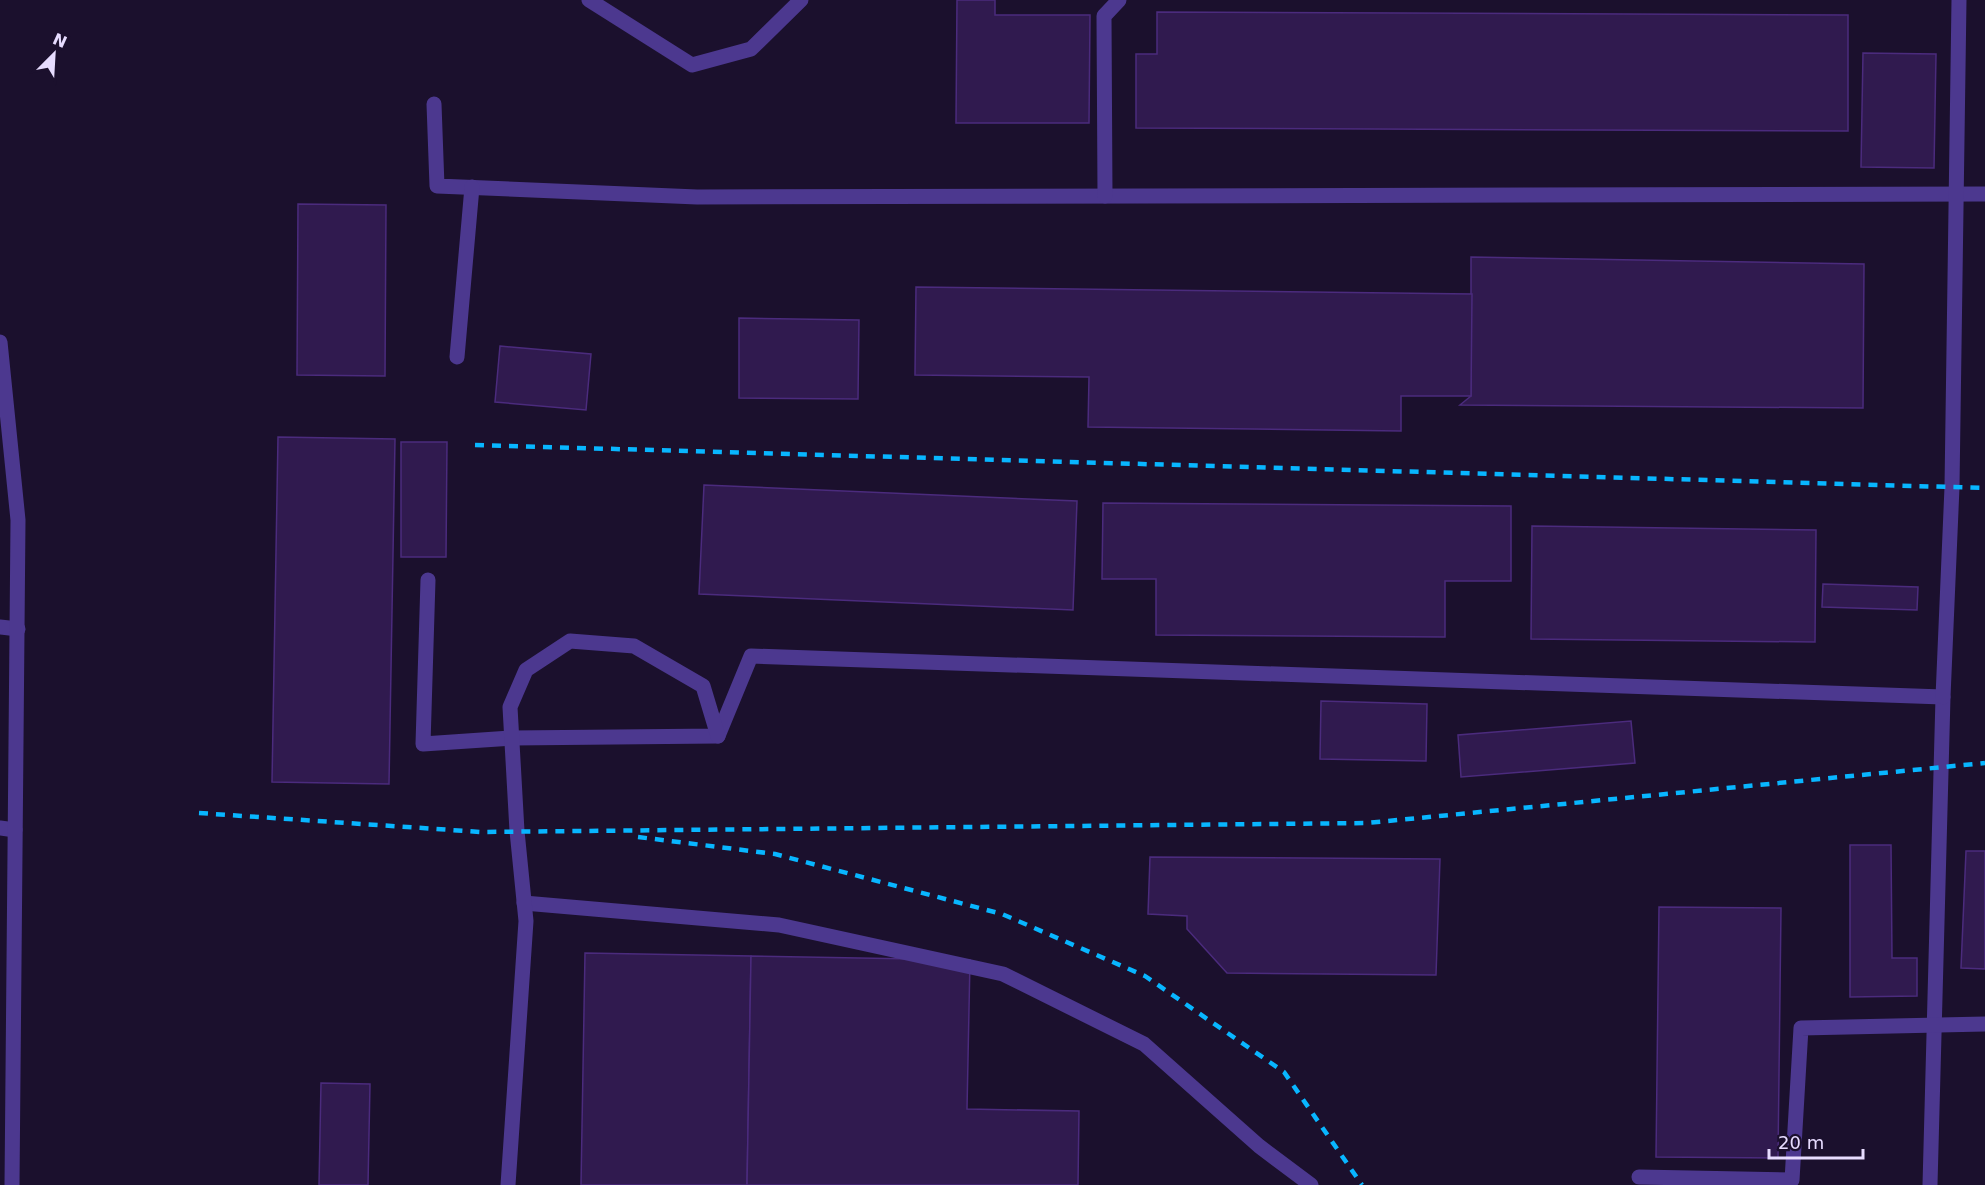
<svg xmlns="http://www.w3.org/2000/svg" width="1985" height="1185" font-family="'DejaVu Sans',sans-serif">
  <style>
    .building { fill: #301a4f; stroke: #4b2b7d; stroke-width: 1.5 }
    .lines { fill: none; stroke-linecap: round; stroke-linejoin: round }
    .service { stroke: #4c388f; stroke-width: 15 }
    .minor { stroke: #4c388f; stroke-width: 15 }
    .rail { stroke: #08b6ff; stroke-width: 4.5; stroke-dasharray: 9 8; stroke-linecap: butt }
  </style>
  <rect width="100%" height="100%" fill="#1b102d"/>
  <g class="building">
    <polygon points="957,0 995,0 995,15 1090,15 1089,123 956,123"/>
    <polygon points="1157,12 1848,15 1848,131 1136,128 1136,54 1157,54"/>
    <polygon points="1863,53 1936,54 1934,168 1861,167"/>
    <polygon points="298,204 386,205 385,376 297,375"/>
    <polygon points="1471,257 1864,264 1863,408 1460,405 1471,396"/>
    <polygon points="916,287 1472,294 1471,396 1401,396 1401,431 1088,427 1089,377 915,375"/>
    <polygon points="739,318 859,320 858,399 739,398"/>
    <polygon points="500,346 591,354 586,410 495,402"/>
    <polygon points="278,437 395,439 389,784 272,782"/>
    <polygon points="401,442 447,442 446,557 401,557"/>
    <polygon points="704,485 1077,501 1073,610 699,594"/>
    <polygon points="1103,503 1511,506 1511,581 1445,581 1445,637 1156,635 1156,579 1102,579"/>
    <polygon points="1532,526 1816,530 1815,642 1531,639"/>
    <polygon points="1823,584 1918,587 1917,610 1822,607"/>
    <polygon points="1321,701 1427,704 1426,761 1320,759"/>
    <polygon points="1631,721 1635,763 1461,777 1458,735"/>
    <polygon points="1850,845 1891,845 1892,958 1917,958 1917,996 1850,997"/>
    <polygon points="1966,851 1985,851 1985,969 1961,968"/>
    <polygon points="1150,857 1440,859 1436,975 1227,973 1187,929 1187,916 1148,914"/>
    <polygon points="1659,907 1781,908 1778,1158 1656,1157"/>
    <polygon points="585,953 751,956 747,1185 581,1185"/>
    <polygon points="751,956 970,960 967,1109 1079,1111 1078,1185 747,1185"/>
    <polygon points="321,1083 370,1084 368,1185 319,1185"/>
  </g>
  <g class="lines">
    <g class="service">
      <polyline points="589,0 692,65 751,49 801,0"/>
      <polyline points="434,104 437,186 697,197 1985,194"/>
      <polyline points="1105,196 1104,16 1119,0"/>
      <polyline points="457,357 472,187"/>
      <polyline points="428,580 423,744 512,738 718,736 751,656 1943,697 1930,1185"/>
      <polyline points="0,627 18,629"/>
      <polyline points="1943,697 1952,487 1959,0"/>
      <polyline points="0,828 15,830"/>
      <polyline points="524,903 779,925 1003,974 1144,1044 1259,1146 1311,1185"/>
      <polyline points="1639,1177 1792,1180 1801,1028 1985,1024"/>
      <polyline points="508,1185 526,921 517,831 510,707 526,670 570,641 634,646 703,686 718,736"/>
    </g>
    <polyline class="minor" points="0,342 18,520 12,1185"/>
    <g class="rail">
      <polyline points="475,445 1985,488"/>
      <polyline points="199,813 481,832 1367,823 1985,763"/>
      <polyline points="638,837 775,854 1002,914 1145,976 1284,1072 1362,1185"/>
    </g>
  </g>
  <g transform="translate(54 54) rotate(24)" stroke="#1b102d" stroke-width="4.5" paint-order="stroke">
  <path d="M0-4.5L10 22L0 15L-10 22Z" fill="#e7dcff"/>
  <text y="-9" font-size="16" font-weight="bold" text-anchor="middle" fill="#e7dcff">N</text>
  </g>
  <path d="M1769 1149v9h94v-9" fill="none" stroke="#e7dcff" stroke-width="3"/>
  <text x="1778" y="1149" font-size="18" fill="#e7dcff" stroke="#1b102d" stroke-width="4.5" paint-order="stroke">20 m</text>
</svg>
